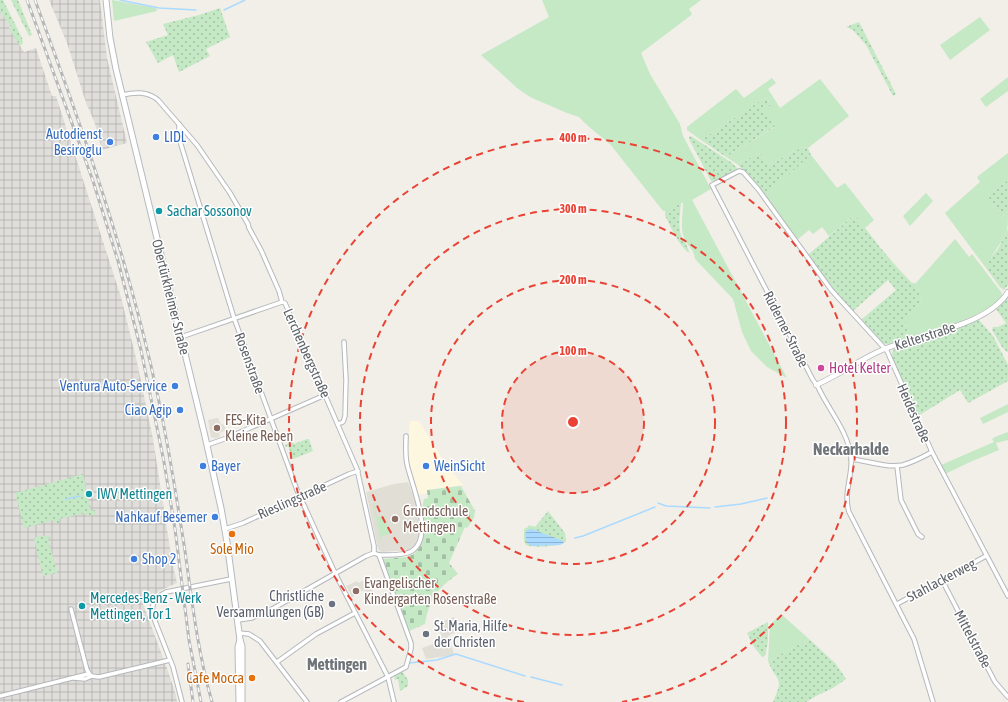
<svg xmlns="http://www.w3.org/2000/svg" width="1008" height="702" font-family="'Asap Condensed',sans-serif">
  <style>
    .commercial { fill: #fef7e0 }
    .industrial { fill: url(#industrial-grid) }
    .education { fill: #e1ded6 }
    .grass { fill: url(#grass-dots) }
    .cemetery { fill: url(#cemetery-stones) }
    .garden { fill: #c5e8c5 }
    .water { fill: url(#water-rules) }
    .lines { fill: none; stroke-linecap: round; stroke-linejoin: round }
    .stream { stroke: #aadaff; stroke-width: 1.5 }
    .minor-casing { stroke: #b5b8bc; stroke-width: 5.5 }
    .tertiary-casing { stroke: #b5b8bc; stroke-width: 6 }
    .secondary-casing { stroke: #b6babf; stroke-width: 7 }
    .minor { stroke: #fff; stroke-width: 3.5 }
    .tertiary { stroke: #fff; stroke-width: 4.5 }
    .secondary { stroke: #fff; stroke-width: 5 }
    .rail-casing { stroke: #b6b7b8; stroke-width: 3 }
    .rail { stroke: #fff; stroke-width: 1.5; stroke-dasharray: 4.5; stroke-linecap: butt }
    .ring { fill: none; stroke: #ea4335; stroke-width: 2; stroke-dasharray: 7 5 }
    .shop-dot { fill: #3f7fe0; stroke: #fff; stroke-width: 1.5 }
    .culture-dot { fill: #0f9aa8; stroke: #fff; stroke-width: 1.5 }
    .hotel-dot { fill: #d1479c; stroke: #fff; stroke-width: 1.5 }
    .education-dot { fill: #8d6e63; stroke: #fff; stroke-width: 1.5 }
    .food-dot { fill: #e8710a; stroke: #fff; stroke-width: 1.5 }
    .worship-dot { fill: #6b7280; stroke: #fff; stroke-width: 1.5 }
    .labels { text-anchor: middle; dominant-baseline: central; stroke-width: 3; stroke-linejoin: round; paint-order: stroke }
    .shop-label { font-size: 14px; fill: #366cbe; stroke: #fff; text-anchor: end }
    .culture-label { font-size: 14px; fill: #0d838f; stroke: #fff; text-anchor: start }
    .street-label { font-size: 14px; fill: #5f6368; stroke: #fff }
    .hotel-label { font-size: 14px; fill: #b23c85; stroke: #fff; text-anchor: start }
    .education-label { font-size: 14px; fill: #785e54; stroke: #fff; text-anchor: start }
    .food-label { font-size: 14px; fill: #c56008; stroke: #fff }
    .worship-label { font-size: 14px; fill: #5b616d; stroke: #fff; text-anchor: end }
    .quarter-label { font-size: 16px; font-weight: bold; fill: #70757a; stroke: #fff }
    .centre { fill: #ea4335; stroke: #fff; stroke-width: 2 }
    .ring-label { font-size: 12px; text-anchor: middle; font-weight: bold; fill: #ea4335; stroke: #fff; stroke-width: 3; stroke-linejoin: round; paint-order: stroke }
  </style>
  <defs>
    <pattern id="industrial-grid" width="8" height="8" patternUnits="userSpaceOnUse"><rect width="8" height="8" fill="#e0deda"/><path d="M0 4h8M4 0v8" fill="none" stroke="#b9b8b5"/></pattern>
    <pattern id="grass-dots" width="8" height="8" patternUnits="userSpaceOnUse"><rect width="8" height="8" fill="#c5e8c5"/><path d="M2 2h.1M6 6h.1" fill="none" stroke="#a3c0a4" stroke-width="1.8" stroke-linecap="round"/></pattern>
    <pattern id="cemetery-stones" width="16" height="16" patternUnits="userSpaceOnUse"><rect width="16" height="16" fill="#c5e8c5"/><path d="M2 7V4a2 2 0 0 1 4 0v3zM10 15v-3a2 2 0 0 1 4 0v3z" fill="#a3c0a4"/></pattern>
    <pattern id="water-rules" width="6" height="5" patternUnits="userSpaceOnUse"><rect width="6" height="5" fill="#aadaff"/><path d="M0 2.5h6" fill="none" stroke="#8eb4d2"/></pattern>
  </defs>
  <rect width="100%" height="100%" fill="#f1efe8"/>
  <polygon class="commercial" points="410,421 419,421 445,463 463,485 427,490 427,493 418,495 408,457 408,444"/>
  <g class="industrial">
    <polygon points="49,0 100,0 107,58 127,143 102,150 95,124 88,107 87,106 67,43"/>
    <polygon points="0,11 11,27 9,28 24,52 36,48 52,96 56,96 121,297 137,362 153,439 172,561 177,583 159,591 149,601 143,604 168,671 176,695 177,702 0,702"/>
  </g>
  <g class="education">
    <polygon points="217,418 218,418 221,425 223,424 228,433 225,434 224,431 219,433 220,437 214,438 211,437 208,420"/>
    <polygon points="408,482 417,506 419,530 419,536 415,544 409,550 381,552 378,549 366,492 394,484"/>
    <polygon points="368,578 375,597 385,594 387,598 372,604 364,590 352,597 346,586 357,581 358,583"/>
    <polygon points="454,617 461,629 448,636 454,654 447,656 426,659 422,648 436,643 435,639 442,637 435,621 443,621"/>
  </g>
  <g class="grass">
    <polygon points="0,0 3,0 22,38 23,43 20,46 9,29 11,27 0,11"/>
    <polygon points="11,0 18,0 32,35 29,36"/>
    <polygon points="220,8 230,37 206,49 210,56 179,72 173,55 158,63 146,42 168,35 163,24 199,15"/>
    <polygon points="859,22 896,94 893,96 866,45 853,30 846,27"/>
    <polygon points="766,97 771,105 776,126 726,157 701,140"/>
    <polygon points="691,136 732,163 737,168 737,170 715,181 711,181 690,141 689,137"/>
    <polygon points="802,147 808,148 811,155 765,196 749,175 737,164 761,153 769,165"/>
    <polygon points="1008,180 1008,211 1001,218 987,195"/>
    <path d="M681 203C680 213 678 225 681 235 683 242 689 246 689 253 679 246 670 226 665 215V211Z"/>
    <path d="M855 214C872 238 891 262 912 283H916L922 301 905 319 909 338C903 340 894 344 887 344 879 344 867 326 861 320L896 290 888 280 853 311 834 290 808 255Z"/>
    <polygon points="1008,229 1008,285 1004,290 1000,287 986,268 989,260 998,249"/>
    <polygon points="1008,296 1008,352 1007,352 1002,347 992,330 993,327 998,327 1006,323 996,309"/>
    <polygon points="977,319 979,320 993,336 1008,365 1008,381 968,403 960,390 918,416 894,362 892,354 893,350 903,346 904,347 907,347 906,344 947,332"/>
    <polygon points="307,439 309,439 313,451 293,459 288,446 286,447 285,445 293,442 294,444"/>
    <polygon points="83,474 91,511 95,510 96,514 87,516 86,513 59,519 60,523 56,523 54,520 24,528 15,493"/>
    <path d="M548 511 565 533 566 541C560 547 534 548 526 545L524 541V529L528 527 529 525 535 527Z"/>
    <path d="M49 535 50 538 48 540C51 551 54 560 57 571V573L43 576 34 539 36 537Z"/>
    <polygon points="768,622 768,641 765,656 762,657 754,647 747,633"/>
    <path d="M809 639 836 664 846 679 833 688 816 696 806 702H773C785 675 777 684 768 661Z"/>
    <polygon points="402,671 408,680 408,686 400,691 398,679 395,680 394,675"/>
  </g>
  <path class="cemetery" d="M461 486 475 511 474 518 467 528 465 527 449 563 458 574C438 587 429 600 425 624L409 631 382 559 406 557 414 554 419 548 424 533 422 508 424 499 428 498 427 490Z"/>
  <g class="garden">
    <polygon points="112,0 156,8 157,11 114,21"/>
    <path d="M542 0H701L689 9 692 14 690 16 641 53 650 74 680 124 683 136 711 189 692 200 787 378 767 367 751 351 742 332 733 299 695 259C693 246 688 248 684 238 680 227 683 214 683 203H681L670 210 663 211 610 144 588 126 579 117 567 113 530 97 517 88 481 55 549 17Z"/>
    <polygon points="980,17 990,30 950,60 940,45"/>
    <polygon points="1008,77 1008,91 986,107 980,99"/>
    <polygon points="772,78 776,83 768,89 780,108 820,79 849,116 808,148 802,147 769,165 761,153 737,164 726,157 775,127 764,110 771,105 766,97 701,140 687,130 687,127 692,123 736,89 744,98"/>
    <path d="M1008 153V180L987 195 1001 218 1008 211C1008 217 1008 225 1007 230 1002 244 991 254 986 268L945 213 980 182 977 177Z"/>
    <polygon points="811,155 837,188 845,183 874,220 865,228 855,214 829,236 822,227 813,234 809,230 797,240 765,196"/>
    <polygon points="926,193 933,201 910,226 903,216"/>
    <path d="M955 239 969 257 972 254 1001 292 1002 296C984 318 936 329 909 338L905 319 922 301 916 283Z"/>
    <polygon points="1008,404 1008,412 983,424 980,418"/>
    <polygon points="1008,432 1008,440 996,443 999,450 970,462 945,474 941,465 994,442 992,439 995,437"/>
    <polygon points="373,503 374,503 377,517 385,516 390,534 381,536 382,542 381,542"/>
    <polygon points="782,615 809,639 768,661 770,624"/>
  </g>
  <polygon class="water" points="532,529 563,541 564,543 560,545 532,546 527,543 525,534 527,530"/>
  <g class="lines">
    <g class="stream">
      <polyline points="120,0 159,8 196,10"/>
      <polyline points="224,10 245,0"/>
      <polyline points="66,499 80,496"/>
      <polyline points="658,503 666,506 710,508"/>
      <polyline points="715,507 741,504 767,498"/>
      <polyline points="575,538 583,536 655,507"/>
      <polyline points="409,663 437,660 456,654 525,676"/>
      <polyline points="531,677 562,685"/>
    </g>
    <g class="minor-casing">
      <g id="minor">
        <path d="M122 95C135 92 147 91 158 100L197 145 230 193 248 224 249 228 261 250 279 291 282 302 285 303 357 469 374 546V553"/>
        <polyline points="179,124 179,138 234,318 297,490 335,573 388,677 394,702"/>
        <polyline points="181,337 282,302"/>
        <polyline points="338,424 343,422 345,416 346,380 344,342"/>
        <polyline points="207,445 227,438 325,395"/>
        <path d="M851 459C868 461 886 468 903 465 913 462 923 457 932 452"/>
        <polyline points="897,466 901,500 918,534 922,537"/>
        <polyline points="225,529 243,523 349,474 358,471"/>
        <path d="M379 555C388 555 404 556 412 551 435 536 411 484 407 464 405 454 406 445 406 436"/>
        <polyline points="942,580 995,682 1008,697"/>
        <polyline points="897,604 986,556"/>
        <polyline points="71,609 87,670 91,676 99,677 170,660"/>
        <polyline points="238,620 252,618 274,608 366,556 374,553"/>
        <polyline points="239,633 249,634 260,641 307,702"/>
        <polyline points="277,662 316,634 355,613"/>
        <polyline points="74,678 85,679 92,676"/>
        <polyline points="0,696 88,674"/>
        <path d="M182 702 173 667 153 616C150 605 156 597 166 592L231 579"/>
        <polyline points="341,702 406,667 411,649 411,643 379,555 374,553"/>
        <path d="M933 702 914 639 849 512C843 493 853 475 851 457 848 431 828 409 818 387L813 380 712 185 739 171 743 172 758 189 832 291 887 351 932 452 1008 596"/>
      </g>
    </g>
    <g class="tertiary-casing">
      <path id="tertiary" d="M816 385C839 375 859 360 882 350 917 334 987 327 1008 292"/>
    </g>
    <g class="secondary-casing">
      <g id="secondary">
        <polyline points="106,0 110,38 116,69 204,432 221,508 227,542 240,640 242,646 242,702"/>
        <polyline points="239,702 238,647 240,640"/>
      </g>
    </g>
    <use href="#minor" class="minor"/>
    <use href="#tertiary" class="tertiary"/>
    <use href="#secondary" class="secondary"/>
    <g class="rail-casing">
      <g id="rail">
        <polyline points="27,0 93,181 118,261 141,350 164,462 175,529 189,640 201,702"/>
        <path d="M35 0C83 130 129 261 158 397 169 448 177 500 185 551 192 602 198 653 212 702"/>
        <polyline points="188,664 193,702"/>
      </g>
    </g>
    <use href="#rail" class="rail"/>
  </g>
  <circle cx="573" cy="422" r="71" fill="#ea4335" fill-opacity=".12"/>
  <g class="ring">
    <circle cx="573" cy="422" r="71"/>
    <circle cx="573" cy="422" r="142"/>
    <circle cx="573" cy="422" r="213"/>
    <path d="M524 702A284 284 0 1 1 622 702"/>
  </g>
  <g class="shop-dot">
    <circle cx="156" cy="137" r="4"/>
    <circle cx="110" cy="142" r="4"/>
    <circle cx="175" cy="386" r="4"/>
    <circle cx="180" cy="410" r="4"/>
    <circle cx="203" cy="466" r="4"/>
    <circle cx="426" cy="466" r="4"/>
    <circle cx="215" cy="517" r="4"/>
    <circle cx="134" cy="559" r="4"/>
  </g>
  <g class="culture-dot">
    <circle cx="159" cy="211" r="4"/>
    <circle cx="89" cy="494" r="4"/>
    <circle cx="82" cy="606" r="4"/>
  </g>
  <circle class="hotel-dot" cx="821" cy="368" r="4"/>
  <g class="education-dot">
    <circle cx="217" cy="428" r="4"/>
    <circle cx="395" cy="519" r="4"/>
    <circle cx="356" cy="591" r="4"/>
  </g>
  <g class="food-dot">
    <circle cx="232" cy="534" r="4"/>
    <circle cx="252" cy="678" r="4"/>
  </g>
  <g class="worship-dot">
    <circle cx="332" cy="604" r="4"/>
    <circle cx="426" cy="634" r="4"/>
  </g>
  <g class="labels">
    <g class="shop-label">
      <text x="102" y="134">Autodienst<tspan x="102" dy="16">Besiroglu</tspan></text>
      <text x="164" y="137" text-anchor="start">LIDL</text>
      <text x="167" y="386">Ventura Auto-Service</text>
      <text x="172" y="410">Ciao Agip</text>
      <text x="211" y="466" text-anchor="start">Bayer</text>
      <text x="434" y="466" text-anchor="start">WeinSicht</text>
      <text x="207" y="517">Nahkauf Besemer</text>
      <text x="142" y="559" text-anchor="start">Shop 2</text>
    </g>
    <g class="culture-label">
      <text x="167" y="211">Sachar Sossonov</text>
      <text x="97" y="494">IWV Mettingen</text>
      <text x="90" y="598">Mercedes-Benz - Werk<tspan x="90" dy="16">Mettingen, Tor 1</tspan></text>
    </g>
    <g class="street-label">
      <text transform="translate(171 297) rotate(76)">Obertürkheimer Straße</text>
      <text transform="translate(786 329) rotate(63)">Rüderner Straße</text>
      <text transform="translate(925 336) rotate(-18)">Kelterstraße</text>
      <text transform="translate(307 353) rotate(66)">Lerchenbergstraße</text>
      <text transform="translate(250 363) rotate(70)">Rosenstraße</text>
      <text transform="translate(914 413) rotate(66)">Heidestraße</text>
      <text transform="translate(292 500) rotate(-24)">Rieslingstraße</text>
      <text transform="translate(941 580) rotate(-28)">Stahlackerweg</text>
      <text transform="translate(973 639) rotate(62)">Mittelstraße</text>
    </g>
    <g class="hotel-label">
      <text x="829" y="368">Hotel Kelter</text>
    </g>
    <g class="education-label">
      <text x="225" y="420">FES-Kita<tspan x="225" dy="16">Kleine Reben</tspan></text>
      <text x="403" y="511">Grundschule<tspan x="403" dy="16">Mettingen</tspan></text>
      <text x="364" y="583">Evangelischer<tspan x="364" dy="16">Kindergarten Rosenstraße</tspan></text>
    </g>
    <g class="food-label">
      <text x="232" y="549">Sole Mio</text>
      <text x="244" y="678" text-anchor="end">Cafe Mocca</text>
    </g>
    <g class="worship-label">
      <text x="324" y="596">Christliche<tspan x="324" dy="16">Versammlungen (GB)</tspan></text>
      <text x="434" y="626" text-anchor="start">St. Maria, Hilfe<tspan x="434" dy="16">der Christen</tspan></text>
    </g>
    <g class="quarter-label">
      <text x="851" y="449">Neckarhalde</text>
      <text x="337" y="664">Mettingen</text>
    </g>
  </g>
  <circle cx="573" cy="422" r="6" class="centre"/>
  <g class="ring-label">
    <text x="573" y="142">400 m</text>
    <text x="573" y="213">300 m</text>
    <text x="573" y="284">200 m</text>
    <text x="573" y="355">100 m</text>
  </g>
</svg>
